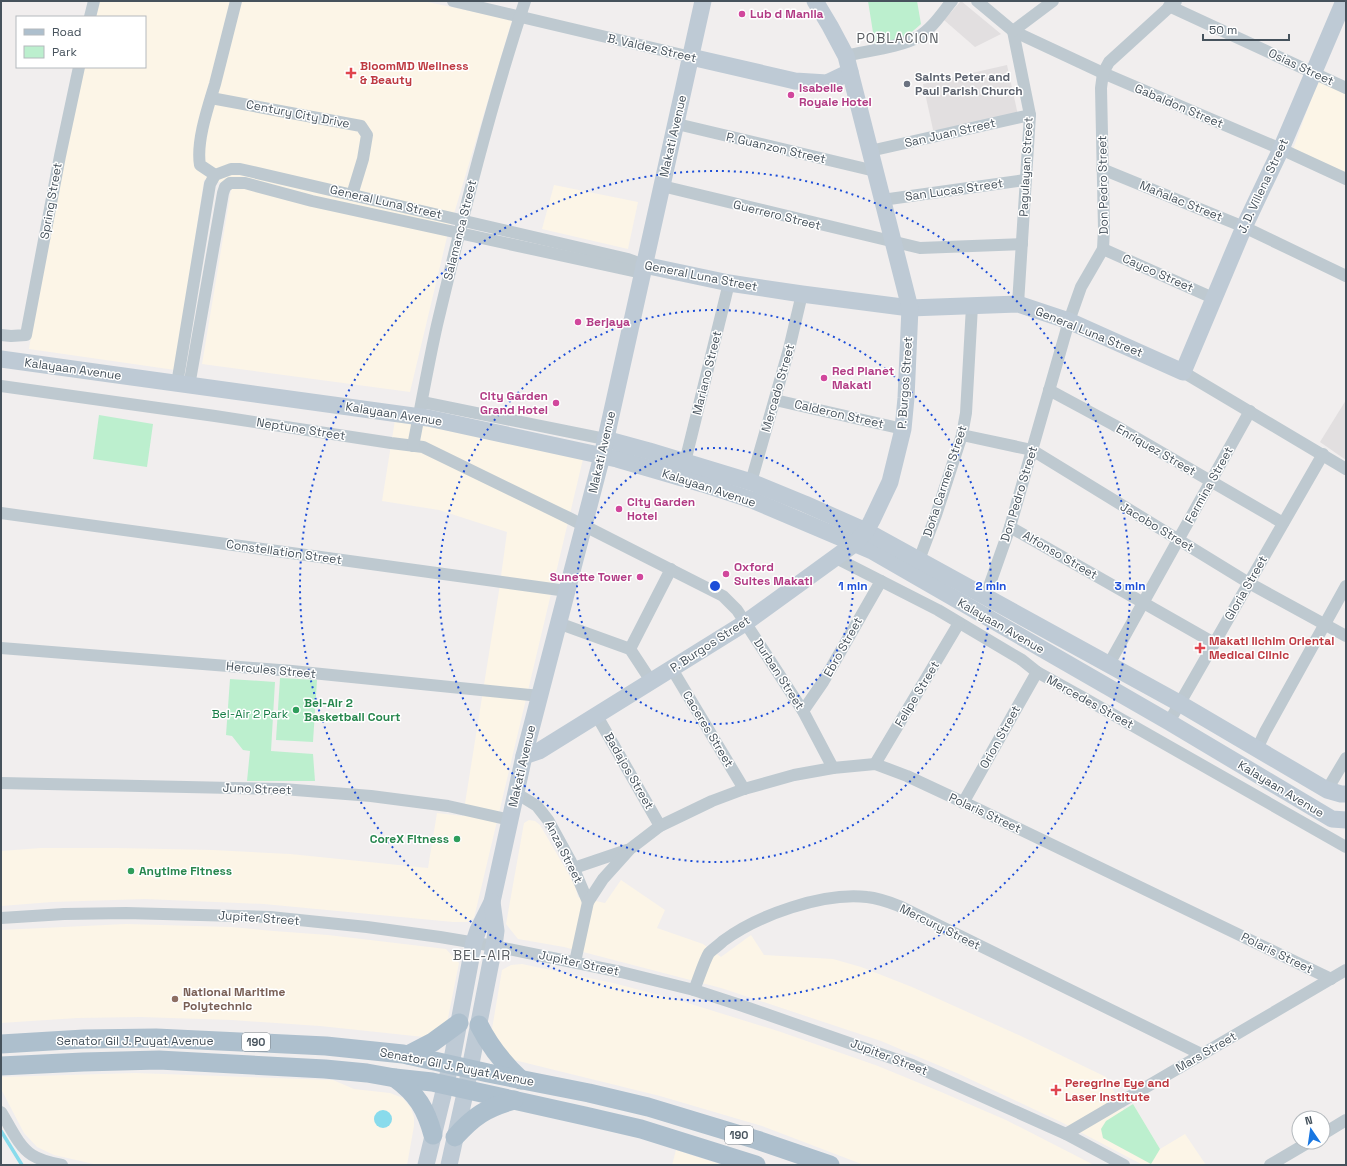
<svg xmlns="http://www.w3.org/2000/svg" width="1347" height="1166" font-family="'Space Grotesk',sans-serif">
  <style>
    .commercial { fill: #fcf5e7 }
    .education { fill: #e2dfe0 }
    .green { fill: #bcefce }
    .water { fill: #89dbec }
    .lines { fill: none; stroke-linecap: round; stroke-linejoin: round }
    .stream { stroke: #89dbec; stroke-width: 3.5 }
    .street { stroke: #bec9d0; stroke-width: 12 }
    .secondary { stroke: #becad5; stroke-width: 17 }
    .primary { stroke: #adbfcd; stroke-width: 19 }
    .ring { fill: none; stroke: #1d4ed8; stroke-width: 2; stroke-dasharray: 2 4 }
    .hotel-dot { fill: #d1479c; stroke: #fff; stroke-width: 1.5 }
    .health-dot { fill: #e0444e; stroke: #fff; stroke-width: 1.5 }
    .worship-dot { fill: #6b7280; stroke: #fff; stroke-width: 1.5 }
    .leisure-dot { fill: #2e9e5b; stroke: #fff; stroke-width: 1.5 }
    .education-dot { fill: #8d6e63; stroke: #fff; stroke-width: 1.5 }
    .labels { text-anchor: middle; dominant-baseline: central; stroke-width: 3; stroke-linejoin: round; paint-order: stroke }
    .shield { fill: #fff; stroke: #7e868d; stroke-width: 1 }
    .shield-label { font-size: 11px; font-weight: bold; fill: #46525c }
    .hotel-label { font-size: 12px; font-weight: bold; fill: #b23c85; stroke: #fff; text-anchor: start }
    .street-label { font-size: 12px; fill: #46525c; stroke: #fff }
    .health-label { font-size: 12px; font-weight: bold; fill: #be3a42; stroke: #fff; text-anchor: start }
    .worship-label { font-size: 12px; font-weight: bold; fill: #5b616d; stroke: #fff; text-anchor: start }
    .leisure-label { font-size: 12px; font-weight: bold; fill: #27864d; stroke: #fff; text-anchor: start }
    .park-label { font-size: 12px; fill: #167d46; stroke: #fff }
    .education-label { font-size: 12px; font-weight: bold; fill: #785e54; stroke: #fff; text-anchor: start }
    .quarter-label { font-size: 14px; letter-spacing: 1px; fill: #5b5f63; stroke: #fff }
    .centre { fill: #1d4ed8; stroke: #fff; stroke-width: 2 }
    .ring-label { font-size: 12px; text-anchor: middle; font-weight: bold; fill: #1d4ed8; stroke: #fff; stroke-width: 3; stroke-linejoin: round; paint-order: stroke }
  </style>
  <rect width="100%" height="100%" fill="#f1eeee"/>
  <g class="commercial">
    <polygon points="97,1 423,1 512,20 447,237 410,392 202,364 232,184 204,180 175,370 29,349 59,158 79,67 145,67 145,17 92,17"/>
    <polygon points="1318,80 1346,93 1346,174 1292,152"/>
    <polygon points="554,185 638,202 628,249 542,229"/>
    <polygon points="395,420 429,426 583,459 474,918 467,922 453,922 264,904 145,899 52,902 1,906 1,851 41,848 116,848 213,850 290,854 428,868 437,813 463,816 499,591 507,532 439,510 382,501"/>
    <polygon points="529,820 535,821 540,825 575,885 578,897 605,903 621,880 665,910 657,928 703,944 721,957 751,935 764,955 833,959 861,967 912,987 1023,1037 1106,1077 1124,1110 1133,1104 1160,1149 1185,1134 1206,1165 1143,1165 1061,1122 959,1074 881,1041 721,988 564,947 518,939 506,924 524,823"/>
    <polygon points="126,924 231,927 274,931 328,935 446,949 459,963 447,1023 424,1037 320,1026 232,1020 141,1017 77,1018 1,1023 1,930"/>
    <polygon points="522,964 613,983 678,1000 778,1031 878,1066 941,1092 1006,1120 1094,1165 864,1165 762,1126 660,1096 510,1059 492,1029 502,970 511,965"/>
    <polygon points="135,1073 333,1080 354,1089 390,1093 403,1098 411,1108 414,1117 414,1126 407,1165 98,1165 54,1155 37,1147 24,1133 1,1089 1,1077"/>
    <polygon points="676,1150 722,1165 672,1165"/>
  </g>
  <g class="education">
    <polygon points="961,1 1001,34 975,47 944,20"/>
    <polygon points="1007,65 1018,115 934,134 923,84"/>
    <polygon points="1346,400 1346,460 1320,442"/>
  </g>
  <g class="green">
    <path d="M868 1H917L921 24C904 40 897 41 875 45Z"/>
    <polygon points="99,415 153,424 147,467 93,459"/>
    <polygon points="280,678 317,680 313,742 276,740"/>
    <polygon points="230,679 275,682 271,751 313,754 315,781 247,781 250,751 243,750 232,736 226,735"/>
    <polygon points="1133,1104 1160,1149 1151,1164 1103,1138 1101,1129 1106,1121"/>
  </g>
  <circle class="water" cx="383" cy="1119" r="9"/>
  <g class="lines">
    <polyline class="stream" points="1,1131 22,1165"/>
    <g class="street">
      <polyline points="453,1 691,57"/>
      <polyline points="977,1 1013,31 1103,73 1281,149 1346,179"/>
      <polyline points="1169,6 1346,88"/>
      <polyline points="90,17 94,1"/>
      <polyline points="1013,31 1030,115 1018,304"/>
      <polyline points="1013,31 1053,1"/>
      <path d="M846 56C866 51 901 47 918 37 932 29 942 13 952 1"/>
      <polyline points="211,98 361,126 367,135 363,159 352,195"/>
      <polyline points="677,124 875,171"/>
      <polyline points="870,151 1030,115"/>
      <polyline points="1102,169 1244,227 1346,276"/>
      <path d="M215 175 200 165C196 142 208 107 215 84 222 57 229 29 236 1"/>
      <polyline points="662,186 920,248 1022,244"/>
      <polyline points="882,200 1025,180"/>
      <polyline points="1103,249 1213,298"/>
      <polyline points="1,335 11,336 26,335 60,156 79,67"/>
      <polyline points="1183,372 1346,469"/>
      <polyline points="177,384 210,184 215,175 231,169 240,169 628,259 644,265"/>
      <polyline points="1,386 215,416 391,443 423,447 569,518 723,596 737,610 803,711 833,768"/>
      <polyline points="189,386 223,193 225,187 230,183 245,183 312,201 642,273"/>
      <polyline points="1049,390 1114,425 1283,523"/>
      <polyline points="775,400 903,429"/>
      <polyline points="422,402 605,439"/>
      <polyline points="962,435 1032,450 1249,583 1346,636"/>
      <path d="M413 446C421 406 428 365 437 325 463 216 490 107 525 1"/>
      <polyline points="685,462 729,283"/>
      <polyline points="751,482 789,349 802,294"/>
      <polyline points="1,513 567,591"/>
      <polyline points="1010,527 1214,643"/>
      <polyline points="834,557 938,610 1022,660 1037,672 1084,698 1346,847"/>
      <polyline points="919,560 936,515 962,435 966,413 972,306"/>
      <polyline points="986,595 1010,527 1069,321 1081,287 1103,249 1104,229 1101,88 1103,73 1109,62 1176,1"/>
      <polyline points="558,623 630,649 651,681"/>
      <polyline points="1,648 292,671 540,696"/>
      <polyline points="630,649 671,569"/>
      <polyline points="1109,664 1250,411"/>
      <polyline points="672,669 744,789"/>
      <polyline points="803,711 823,682 881,581"/>
      <polyline points="597,716 660,826"/>
      <polyline points="1169,722 1323,454"/>
      <polyline points="1257,749 1265,732 1346,586"/>
      <polyline points="875,764 959,623"/>
      <polyline points="1,783 283,789 371,796 448,806 510,820"/>
      <polyline points="1327,790 1346,758"/>
      <polyline points="516,793 537,806 548,820 571,862 588,902"/>
      <polyline points="963,803 1037,672"/>
      <polyline points="574,868 627,850"/>
      <polyline points="1,918 64,914 126,913 270,917 367,927 440,937 494,946 621,972 694,990 740,1005 912,1065 1066,1134 1124,1165"/>
      <polyline points="575,962 588,902 603,879 630,849 660,826 712,801 744,789 794,775 833,768 875,764 907,776 982,811 1331,979"/>
      <path d="M694 990C698 981 704 961 709 953 713 949 719 945 723 941 758 915 823 892 867 897 878 898 889 902 899 906L1201 1054"/>
      <path d="M1 1112C10 1126 18 1146 32 1155 41 1161 52 1163 62 1165"/>
      <polyline points="1066,1134 1346,970"/>
      <polyline points="1323,1134 1346,1120"/>
      <polyline points="1270,1165 1309,1142"/>
    </g>
    <g class="secondary">
      <polyline points="691,57 795,81 827,83 850,72"/>
      <polyline points="644,265 729,283 802,294 910,308 1018,304 1069,321 1183,372 1244,227 1281,149 1344,1"/>
      <polyline points="1,359 428,418 617,459 703,484 752,500 872,551 1169,722 1332,819 1346,820"/>
      <polyline points="605,439 649,451 751,482 805,504 866,531 1179,703 1327,790 1341,794 1346,794"/>
      <polyline points="524,756 539,751 745,623 854,544 866,531 872,520 890,482 903,429 906,398 910,308 846,56 830,26 815,1"/>
      <polyline points="426,1165 453,1054 474,942 478,930 492,902 524,756 602,456 703,1"/>
      <polyline points="449,1165 466,1089 494,946 496,931 492,902"/>
    </g>
    <g class="primary">
      <path d="M479 1025C490 1047 503 1063 521 1080"/>
      <polyline points="1,1044 84,1039 156,1038 326,1046 403,1054 488,1073 589,1093 648,1107 757,1140 830,1165"/>
      <polyline points="408,1055 433,1042 459,1023"/>
      <polyline points="1,1066 83,1062 159,1060 325,1069 367,1073 395,1078 432,1082 585,1116 641,1129 756,1165"/>
      <path d="M395 1078C417 1094 426 1109 433 1135"/>
      <path d="M455 1137C474 1116 486 1108 514 1100"/>
    </g>
  </g>
  <g class="ring">
    <circle cx="715" cy="586" r="138"/>
    <circle cx="715" cy="586" r="276"/>
    <circle cx="715" cy="586" r="415"/>
  </g>
  <g class="hotel-dot">
    <circle cx="742" cy="14" r="4"/>
    <circle cx="791" cy="95" r="4"/>
    <circle cx="578" cy="322" r="4"/>
    <circle cx="824" cy="378" r="4"/>
    <circle cx="556" cy="403" r="4"/>
    <circle cx="619" cy="509" r="4"/>
    <circle cx="726" cy="574" r="4"/>
    <circle cx="640" cy="577" r="4"/>
  </g>
  <g class="health-dot">
    <path d="M349 67h4v4h4v4h-4v4h-4v-4h-4v-4h4z"/>
    <path d="M1198 642h4v4h4v4h-4v4h-4v-4h-4v-4h4z"/>
    <path d="M1054 1084h4v4h4v4h-4v4h-4v-4h-4v-4h4z"/>
  </g>
  <circle class="worship-dot" cx="907" cy="84" r="4"/>
  <g class="leisure-dot">
    <circle cx="296" cy="710" r="4"/>
    <circle cx="457" cy="839" r="4"/>
    <circle cx="131" cy="871" r="4"/>
  </g>
  <circle class="education-dot" cx="175" cy="999" r="4"/>
  <g class="labels">
    <g class="shield">
      <rect x="242" y="1033" width="28" height="18" rx="3"/>
      <rect x="725" y="1126" width="28" height="18" rx="3"/>
    </g>
    <g class="shield-label">
      <text x="256" y="1042">190</text>
      <text x="739" y="1135">190</text>
    </g>
    <g class="hotel-label">
      <text x="750" y="14">Lub d Manila</text>
      <text x="799" y="88">Isabelle<tspan x="799" dy="14">Royale Hotel</tspan></text>
      <text x="586" y="322">Berjaya</text>
      <text x="832" y="371">Red Planet<tspan x="832" dy="14">Makati</tspan></text>
      <text x="548" y="396" text-anchor="end">City Garden<tspan x="548" dy="14">Grand Hotel</tspan></text>
      <text x="627" y="502">City Garden<tspan x="627" dy="14">Hotel</tspan></text>
      <text x="734" y="567">Oxford<tspan x="734" dy="14">Suites Makati</tspan></text>
      <text x="632" y="577" text-anchor="end">Sunette Tower</text>
    </g>
    <g class="street-label">
      <text transform="translate(652 48) rotate(13)">B. Valdez Street</text>
      <text transform="translate(1301 67) rotate(25)">Osias Street</text>
      <text transform="translate(1179 106) rotate(23)">Gabaldon Street</text>
      <text transform="translate(298 114) rotate(11)">Century City Drive</text>
      <text transform="translate(950 133) rotate(-13)">San Juan Street</text>
      <text transform="translate(673 136) rotate(-77)">Makati Avenue</text>
      <text transform="translate(776 148) rotate(13)">P. Guanzon Street</text>
      <text transform="translate(1026 167) rotate(-87)">Pagulayan Street</text>
      <text transform="translate(1103 185) rotate(-91)">Don Pedro Street</text>
      <text transform="translate(1263 186) rotate(-65)">J. D. Villena Street</text>
      <text transform="translate(954 190) rotate(-8)">San Lucas Street</text>
      <text transform="translate(51 201) rotate(-80)">Spring Street</text>
      <text transform="translate(1181 201) rotate(22)">Mañalac Street</text>
      <text transform="translate(386 202) rotate(13)">General Luna Street</text>
      <text transform="translate(777 215) rotate(14)">Guerrero Street</text>
      <text transform="translate(460 230) rotate(-76)">Salamanca Street</text>
      <text transform="translate(1158 273) rotate(24)">Cayco Street</text>
      <text transform="translate(701 276) rotate(11)">General Luna Street</text>
      <text transform="translate(1089 332) rotate(22)">General Luna Street</text>
      <text transform="translate(73 369) rotate(8)">Kalayaan Avenue</text>
      <text transform="translate(707 373) rotate(-76)">Mariano Street</text>
      <text transform="translate(905 383) rotate(-86)">P. Burgos Street</text>
      <text transform="translate(778 388) rotate(-74)">Mercado Street</text>
      <text transform="translate(394 414) rotate(9)">Kalayaan Avenue</text>
      <text transform="translate(839 414) rotate(13)">Calderon Street</text>
      <text transform="translate(301 429) rotate(9)">Neptune Street</text>
      <text transform="translate(1156 450) rotate(30)">Enriquez Street</text>
      <text transform="translate(602 452) rotate(-77)">Makati Avenue</text>
      <text transform="translate(945 481) rotate(-72)">Doña Carmen Street</text>
      <text transform="translate(1209 485) rotate(-61)">Fermina Street</text>
      <text transform="translate(709 488) rotate(18)">Kalayaan Avenue</text>
      <text transform="translate(1019 494) rotate(-73)">Don Pedro Street</text>
      <text transform="translate(1157 527) rotate(31)">Jacobo Street</text>
      <text transform="translate(284 552) rotate(8)">Constellation Street</text>
      <text transform="translate(1060 555) rotate(30)">Alfonso Street</text>
      <text transform="translate(1246 588) rotate(-60)">Gloria Street</text>
      <text transform="translate(1001 626) rotate(30)">Kalayaan Avenue</text>
      <text transform="translate(710 644) rotate(-33)">P. Burgos Street</text>
      <text transform="translate(843 647) rotate(-61)">Ebro Street</text>
      <text transform="translate(271 670) rotate(5)">Hercules Street</text>
      <text transform="translate(779 674) rotate(57)">Durban Street</text>
      <text transform="translate(917 694) rotate(-59)">Felipe Street</text>
      <text transform="translate(1090 702) rotate(29)">Mercedes Street</text>
      <text transform="translate(708 729) rotate(59)">Caceres Street</text>
      <text transform="translate(1000 737) rotate(-61)">Orion Street</text>
      <text transform="translate(522 766) rotate(-77)">Makati Avenue</text>
      <text transform="translate(629 771) rotate(60)">Badajos Street</text>
      <text transform="translate(257 789) rotate(2)">Juno Street</text>
      <text transform="translate(1281 789) rotate(31)">Kalayaan Avenue</text>
      <text transform="translate(985 813) rotate(25)">Polaris Street</text>
      <text transform="translate(564 852) rotate(63)">Anza Street</text>
      <text transform="translate(259 918) rotate(4)">Jupiter Street</text>
      <text transform="translate(940 927) rotate(26)">Mercury Street</text>
      <text transform="translate(1277 953) rotate(26)">Polaris Street</text>
      <text transform="translate(579 963) rotate(12)">Jupiter Street</text>
      <text x="135" y="1041">Senator Gil J. Puyat Avenue</text>
      <text transform="translate(1206 1052) rotate(-30)">Mars Street</text>
      <text transform="translate(889 1057) rotate(21)">Jupiter Street</text>
      <text transform="translate(457 1067) rotate(11)">Senator Gil J. Puyat Avenue</text>
    </g>
    <g class="health-label">
      <text x="360" y="66">BloomMD Wellness<tspan x="360" dy="14">&amp; Beauty</tspan></text>
      <text x="1209" y="641">Makati Ilchim Oriental<tspan x="1209" dy="14">Medical Clinic</tspan></text>
      <text x="1065" y="1083">Peregrine Eye and<tspan x="1065" dy="14">Laser Institute</tspan></text>
    </g>
    <g class="worship-label">
      <text x="915" y="77">Saints Peter and<tspan x="915" dy="14">Paul Parish Church</tspan></text>
    </g>
    <g class="leisure-label">
      <text x="304" y="703">Bel-Air 2<tspan x="304" dy="14">Basketball Court</tspan></text>
      <text x="449" y="839" text-anchor="end">CoreX Fitness</text>
      <text x="139" y="871">Anytime Fitness</text>
    </g>
    <g class="park-label">
      <text x="250" y="714">Bel-Air 2 Park</text>
    </g>
    <g class="education-label">
      <text x="183" y="992">National Maritime<tspan x="183" dy="14">Polytechnic</tspan></text>
    </g>
    <g class="quarter-label">
      <text x="898" y="38">POBLACION</text>
      <text x="482" y="955">BEL-AIR</text>
    </g>
  </g>
  <circle cx="715" cy="586" r="6" class="centre"/>
  <g class="ring-label">
    <text x="853" y="590">1 min</text>
    <text x="991" y="590">2 min</text>
    <text x="1130" y="590">3 min</text>
  </g>
  <rect width="1347" height="1166" fill="none" stroke="#46525c" stroke-width="4"/>
  <rect x="16" y="16" width="130" height="52" fill="#ffffff" stroke="#b5babe"/>
  <rect x="24" y="29" width="20" height="6" fill="#adbfcd" stroke="#b5babe"/>
  <text x="52" y="36" font-size="12" fill="#46525c">Road</text>
  <rect x="24" y="46" width="20" height="12" fill="#bcefce" stroke="#b5babe"/>
  <text x="52" y="56" font-size="12" fill="#46525c">Park</text>
  <g transform="translate(1311 1130) rotate(347)"><circle r="19" fill="#ffffff" stroke="#b5babe"/>
  <path d="M0-3L7 15L0 10L-7 15Z" fill="#1876e1"/>
  <text y="-6" font-size="11" font-weight="bold" text-anchor="middle" fill="#46525c">N</text>
  </g>
  <path d="M1203 34v6h86v-6" fill="none" stroke="#46525c" stroke-width="2"/>
  <text x="1209" y="34" font-size="12" fill="#46525c" stroke="#ffffff" stroke-width="3" paint-order="stroke">50 m</text>
</svg>
